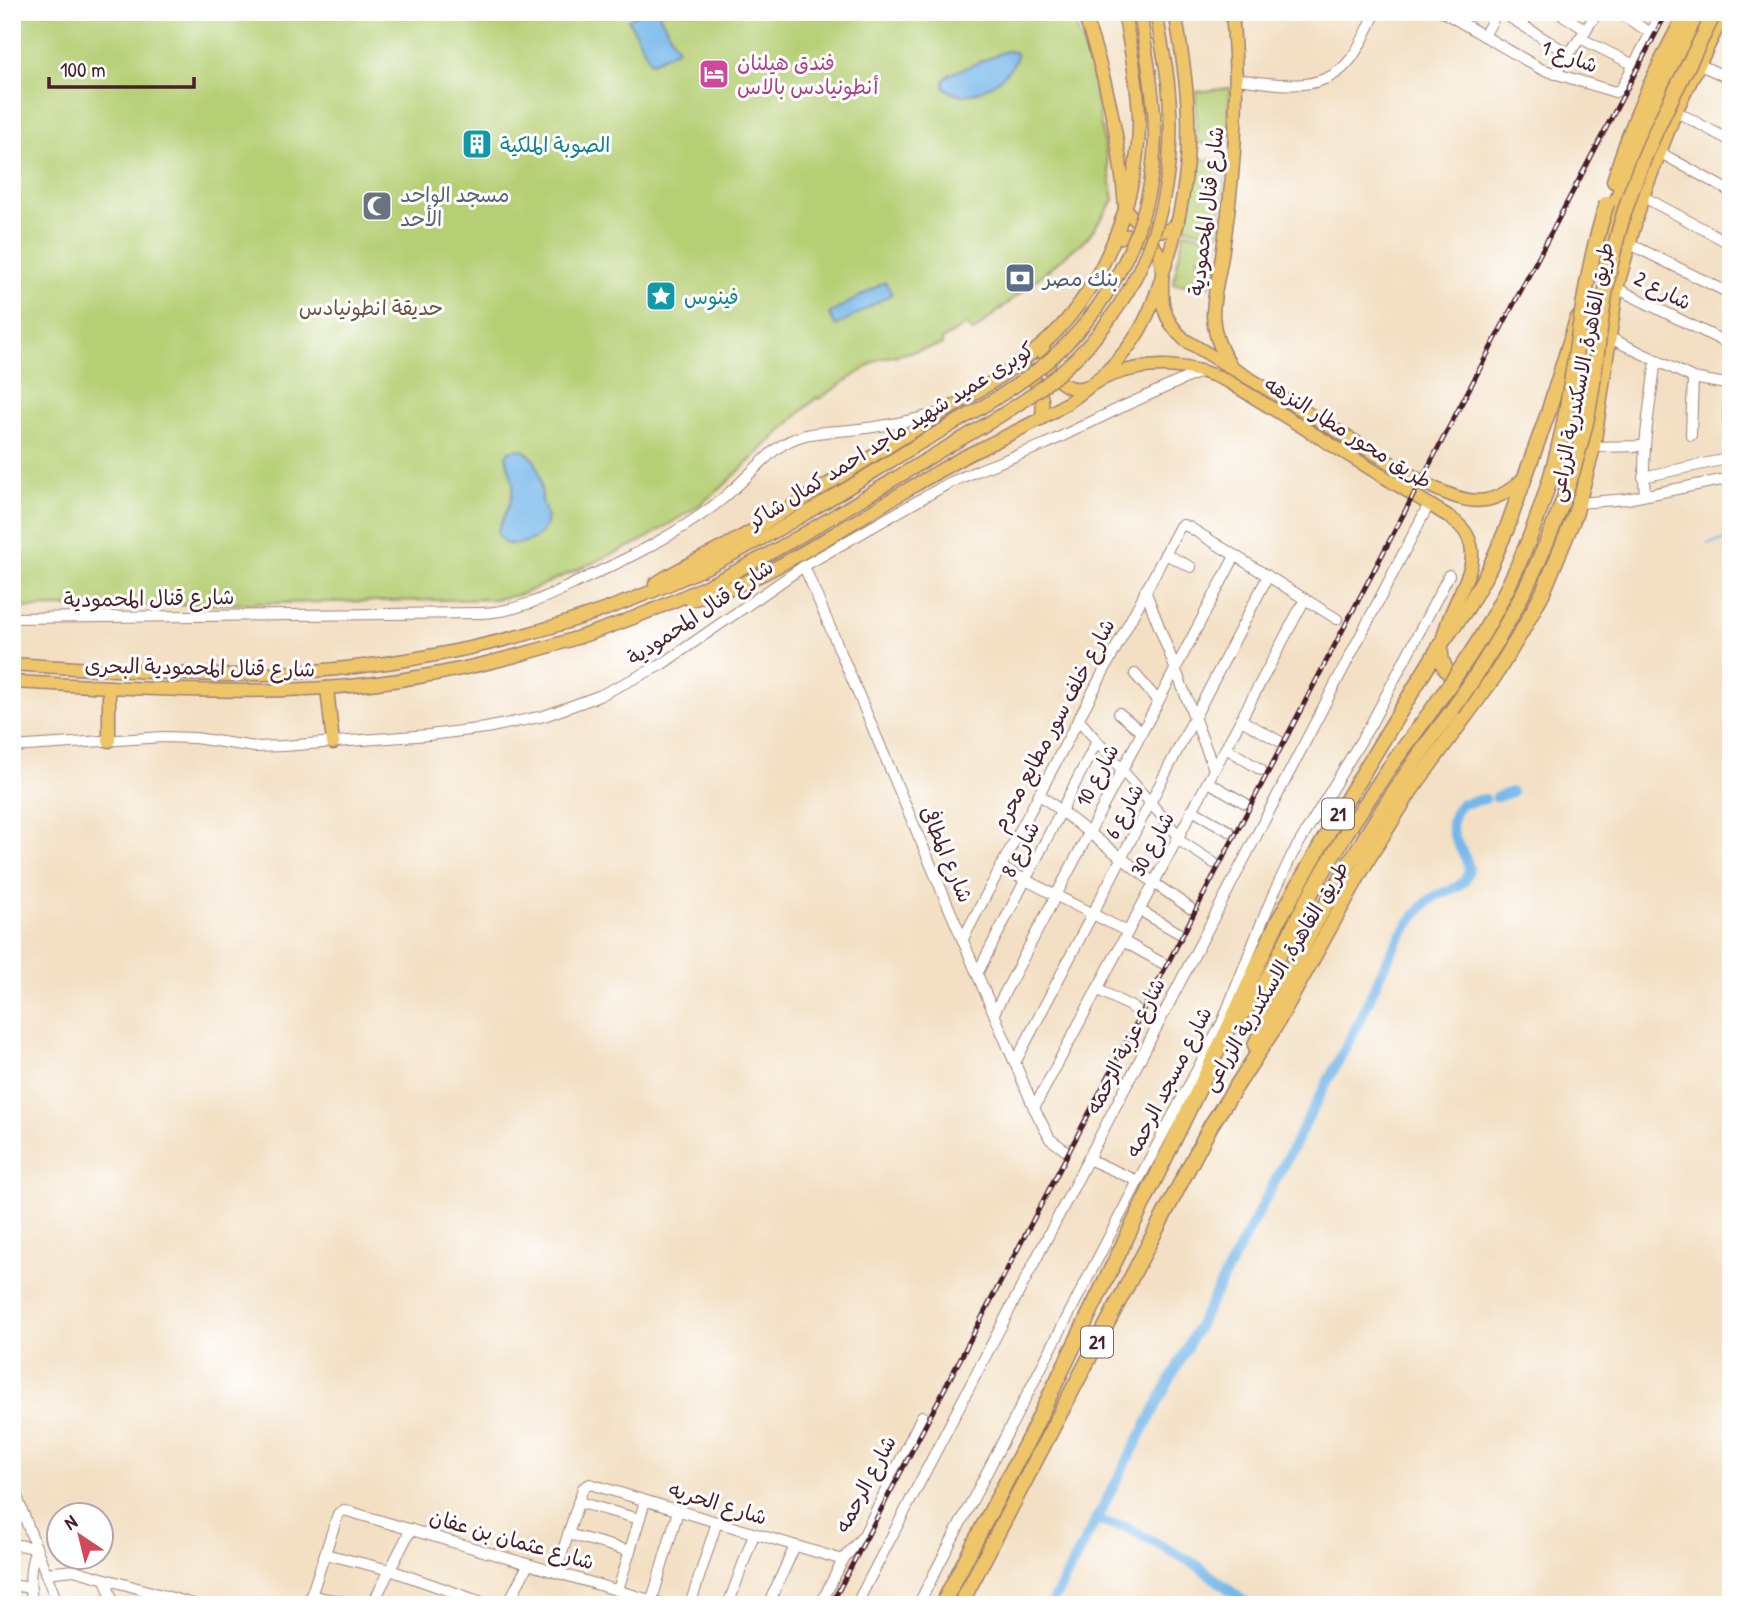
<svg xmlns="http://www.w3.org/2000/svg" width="1743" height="1617" font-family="'Patrick Hand','Playpen Sans Arabic',sans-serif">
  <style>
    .green { fill: #b6cf74; stroke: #807750; stroke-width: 2 }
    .water { fill: #75b7ea; stroke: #606b8a; stroke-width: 2 }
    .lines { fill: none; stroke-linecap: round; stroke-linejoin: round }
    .stream { stroke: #75b7ea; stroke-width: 2.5 }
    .canal { stroke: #75b7ea; stroke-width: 10 }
    .minor-casing { stroke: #9e8078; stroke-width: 12 }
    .major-casing { stroke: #9e8078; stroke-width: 15 }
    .highway-casing { stroke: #9e8078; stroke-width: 17 }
    .minor { stroke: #fff; stroke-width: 10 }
    .major { stroke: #eec569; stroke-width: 12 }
    .highway { stroke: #eec569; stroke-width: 14 }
    .rail-casing { stroke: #4a1f2b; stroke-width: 5 }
    .rail { stroke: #fff; stroke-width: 2.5; stroke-dasharray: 8; stroke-linecap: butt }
    .major-bridge-casing { stroke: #9e8078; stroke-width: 15; stroke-linecap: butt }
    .highway-bridge-casing { stroke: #9e8078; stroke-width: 17; stroke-linecap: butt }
    .major-bridge { stroke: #eec569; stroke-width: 12 }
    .highway-bridge { stroke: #eec569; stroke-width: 14 }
    .labels { text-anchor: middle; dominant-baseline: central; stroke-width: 6; stroke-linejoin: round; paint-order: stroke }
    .shield { fill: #fff; stroke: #80626b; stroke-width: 2 }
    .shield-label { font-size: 19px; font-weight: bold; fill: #4a1f2b }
    .street-label { font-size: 21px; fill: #4a1f2b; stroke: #fff }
    .hotel-label { font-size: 21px; fill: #b23c85; stroke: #fff; text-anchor: start }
    .culture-label { font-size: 21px; fill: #0d838f; stroke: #fff; text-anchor: start }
    .worship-label { font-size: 21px; fill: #5b616d; stroke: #fff; text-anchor: start }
    .service-label { font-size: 21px; fill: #4e5e75; stroke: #fff; text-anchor: start }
    .park-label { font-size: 21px; fill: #6a5441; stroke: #fff }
  </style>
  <rect width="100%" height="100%" fill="#fff"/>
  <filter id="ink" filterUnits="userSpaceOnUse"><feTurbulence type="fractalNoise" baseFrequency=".0143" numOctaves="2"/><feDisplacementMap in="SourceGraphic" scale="14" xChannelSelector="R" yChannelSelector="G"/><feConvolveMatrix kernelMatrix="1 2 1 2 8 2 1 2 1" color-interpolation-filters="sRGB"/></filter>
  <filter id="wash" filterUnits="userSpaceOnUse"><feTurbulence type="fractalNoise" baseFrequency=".00686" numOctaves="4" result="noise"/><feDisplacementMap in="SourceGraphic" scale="28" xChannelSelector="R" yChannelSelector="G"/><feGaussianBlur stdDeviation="1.57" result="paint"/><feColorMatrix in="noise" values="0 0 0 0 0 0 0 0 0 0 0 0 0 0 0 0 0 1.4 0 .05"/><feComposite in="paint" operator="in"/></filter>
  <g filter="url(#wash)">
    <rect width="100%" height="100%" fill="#f3e0c4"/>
    <g class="green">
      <polygon points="12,12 1071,12 1091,68 1114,200 1088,237 973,332 966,325 942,340 942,345 879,359 819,399 817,397 720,489 698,506 647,538 631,546 522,594 496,599 12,608"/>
      <polygon points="1230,88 1228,145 1196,143 1196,92"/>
      <polygon points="1195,159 1227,161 1219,234 1185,228 1193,182"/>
      <polygon points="1184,232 1218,239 1215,257 1198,256 1197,267 1213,269 1210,286 1173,284"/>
    </g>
    <g class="water">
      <polygon points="641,12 658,12 678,49 651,63 628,19"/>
      <path d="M1006 51 1015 52 1017 56C1009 79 966 109 944 87V80L950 74Z"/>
      <polygon points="885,282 892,294 836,326 829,314"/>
      <path d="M518 449C540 453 541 481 542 499 542 505 545 509 546 514 551 537 520 548 504 543L497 533C503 515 514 503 513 484 512 474 507 465 506 456L509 451Z"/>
    </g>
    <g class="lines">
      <polyline class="stream" points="1708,544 1731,538"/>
      <g class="canal">
        <polyline points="1496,797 1512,792"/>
        <polyline points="1096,1518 1108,1524 1124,1526 1197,1565 1249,1605"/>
        <path d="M1051 1605 1360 1020C1377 983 1392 942 1418 912 1423 906 1428 901 1434 897 1445 891 1464 888 1468 873 1474 855 1435 833 1461 804L1485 799"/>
      </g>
    </g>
  </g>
  <g filter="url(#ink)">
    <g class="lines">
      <g class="minor-casing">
        <g id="minor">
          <polyline points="1443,12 1541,69 1615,92 1621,89 1662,12"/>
          <polyline points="1501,12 1569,54"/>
          <polyline points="1558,12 1586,30"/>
          <polyline points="1617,12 1651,33"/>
          <polyline points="1484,36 1497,12"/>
          <polyline points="1580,38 1634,65"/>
          <polyline points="1698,64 1731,79"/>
          <polyline points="1555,74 1598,12"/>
          <path d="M1236 79C1274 83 1322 96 1350 60 1361 46 1368 28 1376 12"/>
          <polyline points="1675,111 1731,141"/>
          <polyline points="1659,152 1731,192"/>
          <polyline points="1642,196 1731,244"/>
          <polyline points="1628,243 1731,294"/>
          <polyline points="1616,288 1731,345"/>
          <polyline points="1610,338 1693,378 1731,385"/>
          <polyline points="1729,385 1728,418 1731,447"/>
          <polyline points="1691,435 1693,378"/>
          <polyline points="1593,447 1645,446"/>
          <polyline points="1643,477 1731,458"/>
          <path d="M1645 495C1641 451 1650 405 1656 360"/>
          <polyline points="1578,503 1627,499 1731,478"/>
          <polyline points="1165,554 1191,567"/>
          <polyline points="804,566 1034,1108 1050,1139 1065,1150"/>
          <polyline points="1145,590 1214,769"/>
          <path d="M12 618 481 613C520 612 552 594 586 578 631 557 677 534 716 504 737 488 755 467 775 450 802 429 827 433 859 429 885 426 910 421 935 414"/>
          <polyline points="1135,674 1158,701"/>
          <polyline points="1119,713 1142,732"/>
          <polyline points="1078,719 1179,836"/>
          <polyline points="1241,720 1279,741"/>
          <polyline points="12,747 163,737 195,738 255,747 283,746 429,735 486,728 544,716 599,696 661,665 804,566 949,483 979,470 1046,444 1124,406 1202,371"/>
          <polyline points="1226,748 1261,770"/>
          <polyline points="1208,782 1245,803"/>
          <polyline points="1039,794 1154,883 1190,908"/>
          <polyline points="1192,810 1229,831"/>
          <polyline points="1177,839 1214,863"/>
          <polyline points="1000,867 1128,932"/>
          <polyline points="1139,910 1179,933"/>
          <polyline points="963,939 1180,526 1183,525 1189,527 1337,619"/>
          <polyline points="1123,941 1164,964"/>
          <polyline points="977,974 1097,741"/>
          <polyline points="1097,989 1137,1010"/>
          <polyline points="994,1013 1235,556"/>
          <polyline points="1015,1063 1268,576"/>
          <polyline points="1034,1108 1305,599"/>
          <polyline points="1088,1159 1138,1181"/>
          <polyline points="12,1484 58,1605"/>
          <polyline points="578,1502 639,1519"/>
          <polyline points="568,1534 630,1551"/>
          <path d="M12 1544 36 1548C29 1568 29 1584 33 1605"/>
          <polyline points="325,1554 390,1570 490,1605"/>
          <polyline points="556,1572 583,1488 590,1484 843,1560"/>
          <polyline points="45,1573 74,1570 197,1605"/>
          <polyline points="105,1579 114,1605"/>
          <polyline points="12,1585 30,1588"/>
          <polyline points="618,1590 645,1501"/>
          <polyline points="311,1596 360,1605"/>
          <polyline points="652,1600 678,1511"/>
          <polyline points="308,1605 338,1514 344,1510 667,1605"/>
          <polyline points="372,1605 411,1529"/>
          <polyline points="507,1605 528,1565"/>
          <polyline points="690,1605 717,1522"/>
          <polyline points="728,1605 754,1534"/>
          <polyline points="768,1605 795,1546"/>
          <polyline points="820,1605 844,1558 864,1535 922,1416"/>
          <polyline points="856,1605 1429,504"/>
          <polyline points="918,1605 1138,1181 1222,1023 1255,939 1273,895 1292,855 1371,724 1449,575"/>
        </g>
      </g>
      <g class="major-casing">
        <g id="major">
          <path d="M1083 12C1106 75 1120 141 1125 207 1132 222 1153 233 1169 230L1178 223"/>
          <polyline points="1140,12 1149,70"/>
          <polyline points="1156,12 1166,68"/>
          <path d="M1115 239C1124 235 1132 234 1142 238 1173 252 1157 283 1164 308 1167 321 1175 331 1185 340L1426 484C1466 504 1491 511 1525 477"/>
          <path d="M1043 344C1042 360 1057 386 1074 388 1087 390 1098 380 1109 376 1149 361 1191 363 1229 382L1448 516C1455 521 1463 527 1467 535 1480 558 1465 581 1456 602 1451 613 1446 625 1443 637"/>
          <path d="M1230 364C1220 350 1214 333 1213 315 1213 297 1218 279 1221 262 1224 243 1227 223 1229 204 1237 140 1238 76 1232 12"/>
          <path d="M1025 369C1039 382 1046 401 1041 419"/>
          <path d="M655 584C679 567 708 556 734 541 794 507 851 469 910 433 955 405 1002 379 1042 345 1102 293 1140 196 1139 117 1138 82 1130 47 1124 12"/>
          <path d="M690 600C740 590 785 563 829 537 858 520 887 502 915 485 937 473 957 459 980 449 1013 432 1047 418 1077 396 1100 379 1121 360 1136 336 1149 316 1156 295 1163 273 1180 223 1190 170 1188 117 1187 82 1181 47 1175 12"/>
          <path d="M12 664C53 667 93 669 134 671 165 673 197 675 229 675 393 673 556 639 705 568 778 533 846 489 915 446"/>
          <path d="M12 682C117 687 221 695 325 688 448 680 586 643 698 590 777 553 850 506 924 461"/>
          <polyline points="109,687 109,741"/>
          <polyline points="327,688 333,743"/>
        </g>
      </g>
      <g class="highway-casing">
        <g id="highway">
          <path d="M1614 181C1632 120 1657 68 1687 12"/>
          <polyline points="1597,260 1629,164 1699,12"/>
          <path d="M1441 644C1438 669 1455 687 1480 683"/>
          <polyline points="1237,1019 1260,993 1307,900 1346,833 1389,768 1434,707"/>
          <path d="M1255 1045C1309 927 1373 813 1453 709"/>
          <polyline points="942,1605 1031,1434 1229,1027 1278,921 1343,806 1441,644 1467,608 1489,569 1507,528 1525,477 1548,413 1577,319"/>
          <polyline points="960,1605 1211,1125 1273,1030 1369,857 1411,790 1494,677 1522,631 1543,592 1575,515 1593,447 1616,288 1642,196 1675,111 1724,12"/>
        </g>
      </g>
      <use href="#minor" class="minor"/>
      <use href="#major" class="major"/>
      <use href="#highway" class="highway"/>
      <g class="rail-casing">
        <polyline id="rail" points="831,1605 1667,12"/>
      </g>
      <use href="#rail" class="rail"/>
      <g class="major-bridge-casing">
        <g id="major-bridge">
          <path d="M915 446C956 422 999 399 1037 370 1109 314 1154 225 1155 134 1155 112 1152 91 1149 70"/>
          <path d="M924 461C961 438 1001 418 1037 391 1143 313 1185 196 1166 68"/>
        </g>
      </g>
      <g class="highway-bridge-casing">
        <g id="highway-bridge">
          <path d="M1434 707C1451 682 1469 658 1484 632 1520 569 1548 499 1563 428 1578 353 1583 276 1607 203"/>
          <path d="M1453 709C1515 621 1563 524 1587 418 1593 388 1596 359 1600 329 1605 289 1613 248 1625 210 1647 140 1683 77 1715 12"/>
        </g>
      </g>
      <use href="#major-bridge" class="major-bridge"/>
      <use href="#highway-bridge" class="highway-bridge"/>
    </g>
  </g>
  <defs>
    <g id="hotel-square" transform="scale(1.575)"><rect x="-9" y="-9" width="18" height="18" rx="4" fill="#d1479c" stroke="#fff"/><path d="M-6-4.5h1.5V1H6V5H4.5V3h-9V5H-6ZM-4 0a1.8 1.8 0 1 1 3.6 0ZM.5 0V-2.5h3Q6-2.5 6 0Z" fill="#fff"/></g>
    <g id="building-square" transform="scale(1.575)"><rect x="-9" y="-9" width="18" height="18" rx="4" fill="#0f9aa8" stroke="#fff"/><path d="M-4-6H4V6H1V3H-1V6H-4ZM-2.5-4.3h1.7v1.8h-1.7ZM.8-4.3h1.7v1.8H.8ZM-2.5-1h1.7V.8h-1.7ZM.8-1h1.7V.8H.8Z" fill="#fff"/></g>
    <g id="mosque-square" transform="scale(1.575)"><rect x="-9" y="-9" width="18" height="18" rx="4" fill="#6b7280" stroke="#fff"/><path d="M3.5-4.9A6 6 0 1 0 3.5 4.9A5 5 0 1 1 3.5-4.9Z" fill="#fff"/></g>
    <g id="bank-square" transform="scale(1.575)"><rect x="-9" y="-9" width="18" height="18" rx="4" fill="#5c6f8a" stroke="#fff"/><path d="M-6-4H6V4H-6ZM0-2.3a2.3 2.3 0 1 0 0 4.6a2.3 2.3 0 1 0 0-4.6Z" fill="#fff"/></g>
    <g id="sight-square" transform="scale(1.575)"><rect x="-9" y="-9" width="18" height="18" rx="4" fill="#0f9aa8" stroke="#fff"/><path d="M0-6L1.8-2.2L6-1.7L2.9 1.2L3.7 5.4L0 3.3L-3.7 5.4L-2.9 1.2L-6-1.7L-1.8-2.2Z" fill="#fff"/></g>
  </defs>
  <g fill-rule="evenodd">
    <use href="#hotel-square" x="714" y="74"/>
    <use href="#building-square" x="477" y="144"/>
    <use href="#mosque-square" x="377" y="206"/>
    <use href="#bank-square" x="1020" y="278"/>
    <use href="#sight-square" x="661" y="296"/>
  </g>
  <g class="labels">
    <g class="shield">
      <rect x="1322" y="798.5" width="32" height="31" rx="5"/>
      <rect x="1081" y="1326.5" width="32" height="31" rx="5"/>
    </g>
    <g class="shield-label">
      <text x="1338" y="814">21</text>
      <text x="1097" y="1342">21</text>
    </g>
    <g class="street-label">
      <text transform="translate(1570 56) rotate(20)">شارع 1</text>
      <text transform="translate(1206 211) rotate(-83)">شارع قنال المحمودية</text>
      <text transform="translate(1663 290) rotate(27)">شارع 2</text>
      <text transform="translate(1581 372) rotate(-79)">طريق القاهرة, الاسكندرية الزراعى</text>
      <text transform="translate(1348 432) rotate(32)">طريق محور مطار النزهه</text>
      <text transform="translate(891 435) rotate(-32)">كوبرى عميد شهيد ماجد احمد كمال شاكر</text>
      <text transform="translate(149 598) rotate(-1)">شارع قنال المحمودية</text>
      <text transform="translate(700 612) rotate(-34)">شارع قنال المحمودية</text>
      <text transform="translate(200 667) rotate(1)">شارع قنال المحمودية البحرى</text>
      <text transform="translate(1053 725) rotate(-62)">شارع خلف سور مطابع محرم</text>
      <text transform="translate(1097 775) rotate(-62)">شارع 10</text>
      <text transform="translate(1124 811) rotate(-62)">شارع 6</text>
      <text transform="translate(1152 844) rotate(-62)">شارع 30</text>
      <text transform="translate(1020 849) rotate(-63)">شارع 8</text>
      <text transform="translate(947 854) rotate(67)">شارع المطافى</text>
      <text transform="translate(1275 976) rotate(-59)">طريق القاهرة, الاسكندرية الزراعى</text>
      <text transform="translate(1125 1046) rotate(-63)">شارع عزبة الرحمه</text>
      <text transform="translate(1168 1082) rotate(-63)">شارع مسجد الرحمه</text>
      <text transform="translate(865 1484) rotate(-62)">شارع الرحمه</text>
      <text transform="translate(718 1503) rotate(17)">شارع الحريه</text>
      <text transform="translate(512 1539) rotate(16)">شارع عثمان بن عفان</text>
    </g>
    <g class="hotel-label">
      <text x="737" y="62">فندق هيلنان<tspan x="737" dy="24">أنطونيادس بالاس</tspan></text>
    </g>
    <g class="culture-label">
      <text x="500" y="144">الصوبة الملكية</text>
      <text x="684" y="296">فينوس</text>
    </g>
    <g class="worship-label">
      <text x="400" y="194">مسجد الواحد<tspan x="400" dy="24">الأحد</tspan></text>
    </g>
    <g class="service-label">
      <text x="1043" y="278">بنك مصر</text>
    </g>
    <g class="park-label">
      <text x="371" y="307">حديقة انطونيادس</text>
    </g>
  </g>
  <rect width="1743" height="1617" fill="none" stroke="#fff" stroke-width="42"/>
  <g transform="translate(80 1536) rotate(325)"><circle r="33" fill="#ffffff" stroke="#b7a5aa" stroke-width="2"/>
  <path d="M0-5L12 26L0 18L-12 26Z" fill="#d1495b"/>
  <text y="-10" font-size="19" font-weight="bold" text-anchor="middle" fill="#4a1f2b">N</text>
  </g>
  <path d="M49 77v10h145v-10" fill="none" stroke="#4a1f2b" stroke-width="3.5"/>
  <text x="60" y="77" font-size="21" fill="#4a1f2b" stroke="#ffffff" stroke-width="5" paint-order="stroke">100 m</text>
</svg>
